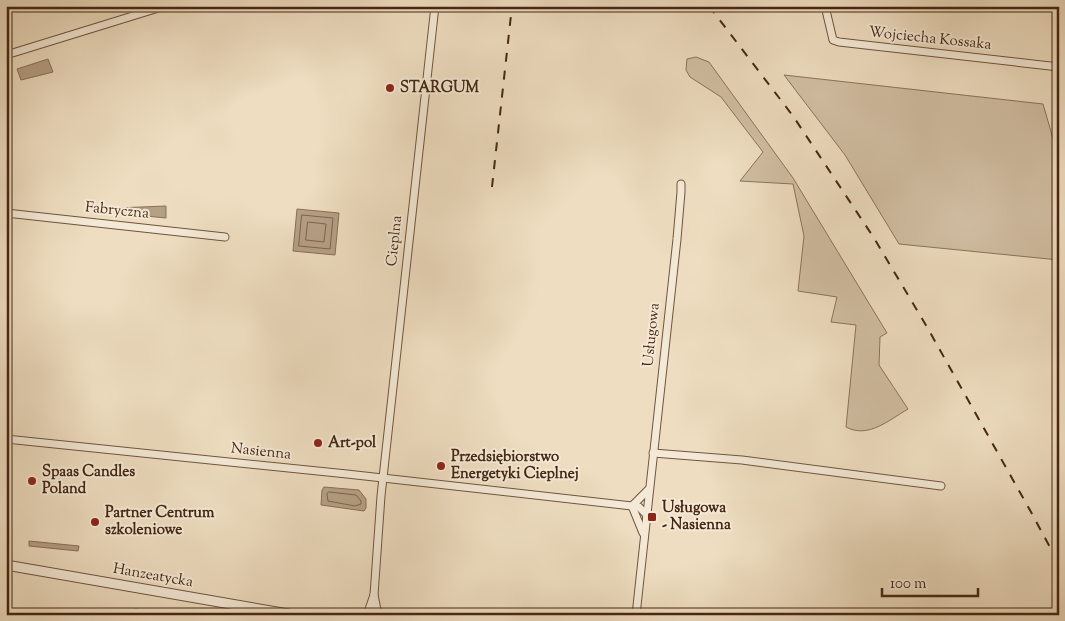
<svg xmlns="http://www.w3.org/2000/svg" width="1065" height="621" font-family="'Sorts Mill Goudy',serif">
  <style>
    .green { fill: #d1bea3; stroke: #8c725b }
    .water { fill: #b59f85; stroke: #896f57 }
    .lines { fill: none; stroke-linecap: round; stroke-linejoin: round }
    .shore { stroke: #7e634c; stroke-width: 1 }
    .minor-casing { stroke: #70543e; stroke-width: 9 }
    .tertiary-casing { stroke: #70543e; stroke-width: 11 }
    .minor { stroke: #f4e9d6; stroke-width: 7 }
    .tertiary { stroke: #f4e9d6; stroke-width: 9 }
    .rail { stroke: #462713; stroke-width: 2; stroke-dasharray: 9 9; stroke-linecap: butt }
    .poi-dot { fill: #8f2418; stroke: #f4e9d6; stroke-width: 2 }
    .labels { text-anchor: middle; dominant-baseline: central; stroke-width: 4; stroke-linejoin: round; paint-order: stroke }
    .street-label { font-size: 15px; fill: #462713; stroke: #f4e9d6 }
    .poi-label { font-size: 15px; font-weight: bold; fill: #462713; stroke: #f4e9d6; text-anchor: start }
  </style>
  <rect width="100%" height="100%" fill="#eeddc0"/>
  <filter id="stains"><feTurbulence type="fractalNoise" baseFrequency=".004" numOctaves="4"/><feColorMatrix values="0 0 0 0 .2 0 0 0 0 .09 0 0 0 0 .02 0 0 0 .5 -.17"/></filter>
  <radialGradient id="worn" r=".72"><stop offset=".6" stop-color="#630" stop-opacity="0"/><stop offset="1" stop-color="#630" stop-opacity=".3"/></radialGradient>
  <g class="green">
    <path d="M696 57 709 62 793 178 887 333 880 337 879 365 908 409C889 420 868 439 846 427L856 325 831 322 837 297 798 291 804 236 793 184 740 181 763 152 721 97 690 77 686 70 687 59Z"/>
    <polygon points="784,75 1043,104 1059,159 1059,260 899,244 845,155"/>
  </g>
  <g class="water">
    <polygon points="48,59 53,72 21,80 17,69"/>
    <polygon points="166,206 166,218 115,213 116,208"/>
    <polygon points="297,209 339,213 335,255 293,251"/>
    <polygon points="324,487 359,490 366,499 366,508 364,511 321,505 322,490"/>
    <polygon points="29,541 79,546 78,551 29,546"/>
  </g>
  <g class="lines">
    <g class="shore">
      <polygon points="302,215 333,218 330,249 299,246"/>
      <polygon points="308,222 326,224 324,242 306,240"/>
      <polygon points="329,492 356,495 361,501 361,504 355,506 328,501 327,494"/>
    </g>
    <g class="minor-casing">
      <g id="minor">
        <polyline points="825,6 833,40 839,42 1059,67"/>
        <polyline points="6,55 165,6"/>
        <polyline points="6,213 225,237"/>
        <polyline points="6,439 347,474 632,506 639,507 646,514"/>
        <polyline points="653,453 742,460 941,486"/>
        <polyline points="632,506 643,533"/>
        <polyline points="632,506 649,489"/>
        <polyline points="374,595 378,615"/>
        <polyline points="136,615 136,613"/>
        <polyline points="367,615 374,595 381,496 435,6"/>
        <polyline points="636,615 677,239 681,192 681,184"/>
      </g>
    </g>
    <g class="tertiary-casing">
      <g id="tertiary">
        <polyline points="6,565 294,615"/>
        <polyline points="368,615 376,615"/>
      </g>
    </g>
    <use href="#minor" class="minor"/>
    <use href="#tertiary" class="tertiary"/>
    <g class="rail">
      <polyline points="709,6 793,116 874,238 927,327 1031,512 1059,564"/>
      <polyline points="492,187 512,6"/>
    </g>
  </g>
  <g class="poi-dot">
    <circle cx="390" cy="88" r="5"/>
    <circle cx="318" cy="443" r="5"/>
    <circle cx="441" cy="466" r="5"/>
    <circle cx="32" cy="481" r="5"/>
    <rect x="647" y="512" width="10" height="10" rx="2.5"/>
    <circle cx="95" cy="522" r="5"/>
  </g>
  <g class="labels">
    <g class="street-label">
      <text transform="translate(930 39) rotate(6)">Wojciecha Kossaka</text>
      <text transform="translate(117 211) rotate(6)">Fabryczna</text>
      <text transform="translate(395 241) rotate(-84)">Cieplna</text>
      <text transform="translate(652 335) rotate(-84)">Usługowa</text>
      <text transform="translate(261 452) rotate(6)">Nasienna</text>
      <text transform="translate(153 576) rotate(10)">Hanzeatycka</text>
    </g>
    <g class="poi-label">
      <text x="400" y="88">STARGUM</text>
      <text x="328" y="443">Art-pol</text>
      <text x="451" y="457">Przedsiębiorstwo<tspan x="451" dy="17">Energetyki Cieplnej</tspan></text>
      <text x="42" y="472">Spaas Candles<tspan x="42" dy="17">Poland</tspan></text>
      <text x="662" y="508">Usługowa<tspan x="662" dy="17">- Nasienna</tspan></text>
      <text x="105" y="513">Partner Centrum<tspan x="105" dy="17">szkoleniowe</tspan></text>
    </g>
  </g>
  <rect width="1065" height="621" fill="none" stroke="#eeddc0" stroke-width="25"/>
  <rect x="8" y="8" width="1050" height="606" fill="none" stroke="#462713" stroke-width="2.5"/>
  <rect x="12" y="12" width="1040" height="596" fill="none" stroke="#462713"/>
  <path d="M882 588v8h96v-8" fill="none" stroke="#462713" stroke-width="2.5"/>
  <text x="890" y="588" font-size="15" fill="#462713" stroke="#f4e9d6" stroke-width="4" paint-order="stroke">100 m</text>
  <rect width="100%" height="100%" filter="url(#stains)"/>
  <rect width="100%" height="100%" fill="url(#worn)"/>
</svg>
